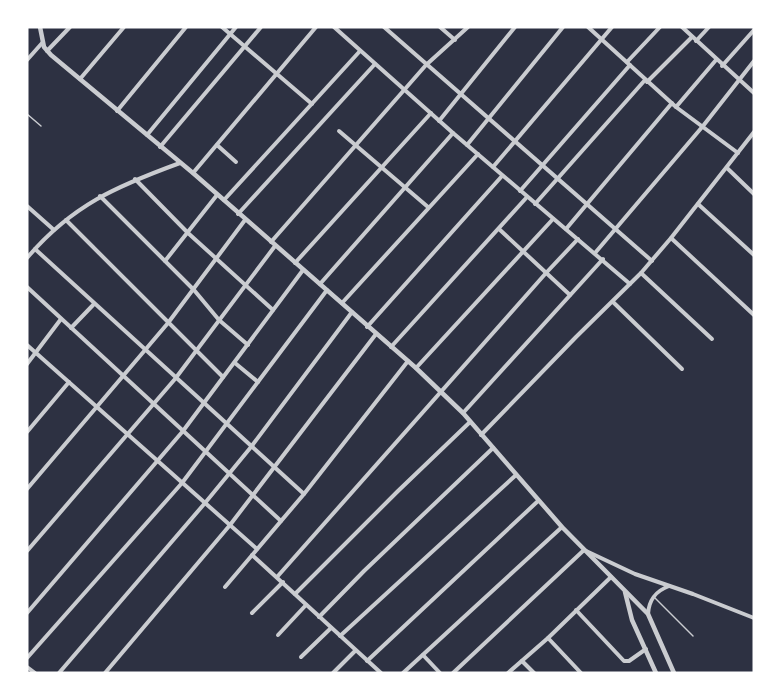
<svg xmlns="http://www.w3.org/2000/svg" width="781" height="700" font-family="Montserrat,sans-serif">
  <style>
    .lines { fill: none; stroke-linecap: round; stroke-linejoin: round }
    .service { stroke: #caccd0; stroke-width: 1.5 }
    .minor { stroke: #caccd0; stroke-width: 4 }
    .tertiary { stroke: #caccd0; stroke-width: 4.5 }
  </style>
  <rect width="100%" height="100%" fill="#2d3142"/>
  <g class="lines">
    <g class="service">
      <polyline points="27,114 41,126"/>
      <polyline points="654,597 693,636"/>
    </g>
    <g class="minor">
      <polyline points="222,27 312,104"/>
      <polyline points="334,27 453,133 630,284"/>
      <polyline points="384,27 652,261"/>
      <polyline points="440,27 455,40"/>
      <polyline points="588,27 676,107 738,153"/>
      <polyline points="682,27 754,93"/>
      <polyline points="696,41 709,27"/>
      <polyline points="47,51 70,27"/>
      <polyline points="27,60 43,42"/>
      <polyline points="627,62 660,27"/>
      <polyline points="722,66 754,30"/>
      <polyline points="80,79 124,27"/>
      <polyline points="647,82 692,37"/>
      <polyline points="676,107 716,60"/>
      <polyline points="117,111 186,27"/>
      <polyline points="439,121 515,27"/>
      <polyline points="339,131 428,207"/>
      <polyline points="147,135 236,27"/>
      <polyline points="217,145 236,162"/>
      <polyline points="467,145 563,27"/>
      <polyline points="160,147 261,27"/>
      <polyline points="493,167 612,27"/>
      <polyline points="727,168 754,194"/>
      <polyline points="193,173 316,27"/>
      <polyline points="135,179 188,233 273,310"/>
      <polyline points="520,191 630,65"/>
      <polyline points="100,196 194,290 219,320 248,345"/>
      <polyline points="224,200 360,51"/>
      <polyline points="535,204 645,80"/>
      <polyline points="698,204 754,255"/>
      <polyline points="27,206 54,230"/>
      <polyline points="238,214 375,64"/>
      <polyline points="66,220 223,377"/>
      <polyline points="499,229 570,295"/>
      <polyline points="566,229 672,103"/>
      <polyline points="671,238 754,315"/>
      <polyline points="271,242 426,65 468,27"/>
      <polyline points="35,249 304,494"/>
      <polyline points="595,253 703,126 754,61"/>
      <path d="M27 258C72 205 117 186 180 163"/>
      <polyline points="165,261 217,195"/>
      <polyline points="295,263 431,113"/>
      <polyline points="641,273 712,339"/>
      <polyline points="320,284 453,133"/>
      <polyline points="27,287 281,521"/>
      <polyline points="613,302 682,369"/>
      <polyline points="342,303 478,154"/>
      <polyline points="367,327 502,176"/>
      <polyline points="71,328 94,304"/>
      <polyline points="27,345 257,549"/>
      <polyline points="391,347 527,197"/>
      <polyline points="235,363 258,382"/>
      <polyline points="27,364 61,319"/>
      <polyline points="416,368 553,219"/>
      <polyline points="463,413 603,259"/>
      <polyline points="27,432 69,382"/>
      <polyline points="481,435 576,337 641,273 671,238 754,132"/>
      <polyline points="27,489 168,323 245,220"/>
      <polyline points="27,551 175,379 275,246"/>
      <polyline points="252,555 381,673"/>
      <polyline points="277,577 546,273 578,239"/>
      <polyline points="225,587 304,494 408,361"/>
      <polyline points="295,594 398,491 470,422"/>
      <polyline points="576,610 624,661 629,661 646,649"/>
      <polyline points="27,613 183,431 303,270"/>
      <polyline points="252,613 283,582"/>
      <path d="M648 614C649 599 656 591 669 586"/>
      <polyline points="319,617 364,571 493,448"/>
      <polyline points="278,635 306,605"/>
      <polyline points="340,636 516,475"/>
      <polyline points="548,638 581,673"/>
      <polyline points="423,655 440,673"/>
      <polyline points="301,657 331,628"/>
      <polyline points="27,658 182,483 327,290"/>
      <polyline points="367,661 538,501"/>
      <polyline points="522,661 534,673"/>
      <polyline points="27,667 35,673"/>
      <polyline points="59,673 205,503 251,447 352,312"/>
      <polyline points="105,673 230,525 376,334"/>
      <polyline points="333,673 355,651"/>
      <polyline points="403,673 562,527"/>
      <polyline points="453,673 584,550 635,574 693,594 754,618"/>
      <polyline points="508,673 548,638 611,577"/>
    </g>
    <g class="tertiary">
      <polyline points="40,27 44,47 51,55 193,173 416,368 463,413 562,527 648,614 674,673"/>
      <polyline points="625,592 632,620 656,673"/>
    </g>
  </g>
  <rect width="781" height="700" fill="none" stroke="#ffffff" stroke-width="57"/>
</svg>
